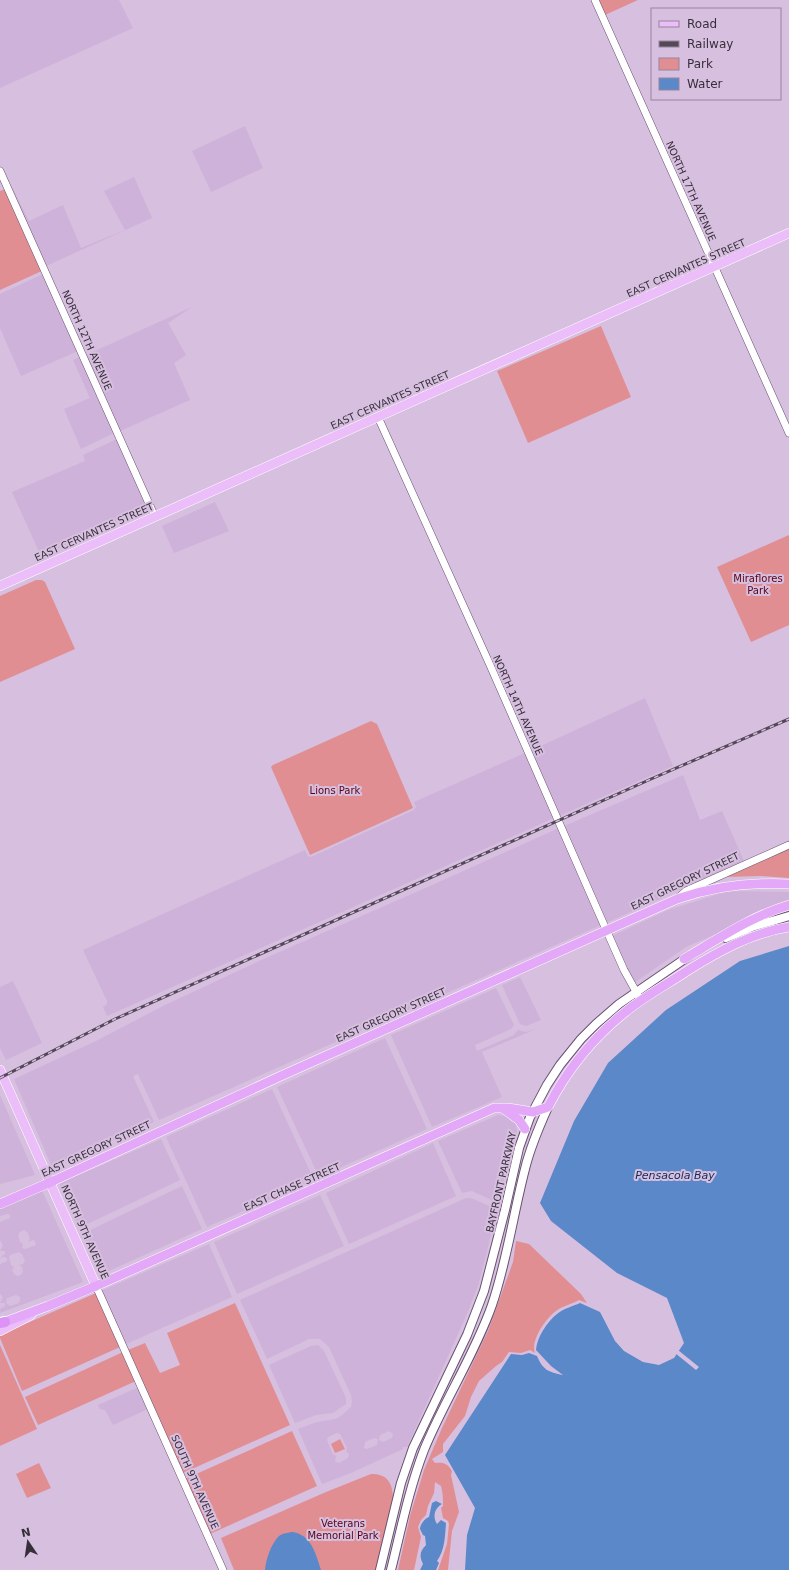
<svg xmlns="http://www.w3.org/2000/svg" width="789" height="1570" font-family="'DejaVu Sans',sans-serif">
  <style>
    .built { fill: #cfb2d9; fill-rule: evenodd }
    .green { fill: #e18e92 }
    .water { fill: #5a88c9 }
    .pier { fill: #d7bfdf }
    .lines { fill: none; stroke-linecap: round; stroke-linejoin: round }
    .tertiary-casing { stroke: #67526f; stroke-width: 8 }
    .secondary-casing { stroke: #67526f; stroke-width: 10 }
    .primary-casing { stroke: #fff; stroke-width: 10 }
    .trunk-casing { stroke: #fff; stroke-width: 10 }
    .motorway-casing { stroke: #fff; stroke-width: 12 }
    .tertiary { stroke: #fff; stroke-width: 7 }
    .secondary { stroke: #fff; stroke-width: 8 }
    .primary { stroke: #ebbefa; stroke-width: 9 }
    .trunk { stroke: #e4a8f8; stroke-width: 9 }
    .motorway { stroke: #dd92f6; stroke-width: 10 }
    .rail-casing { stroke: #544858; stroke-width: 3 }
    .rail { stroke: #d7bfdf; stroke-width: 1.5; stroke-dasharray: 4.5; stroke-linecap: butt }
    .labels { text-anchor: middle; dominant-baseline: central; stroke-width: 4; stroke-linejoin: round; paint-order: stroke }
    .street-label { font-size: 10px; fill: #372e3b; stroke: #d7bfdf }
    .park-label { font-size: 10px; fill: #570416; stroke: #d7bfdf }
    .water-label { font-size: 11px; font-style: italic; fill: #0c2b55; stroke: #d7bfdf }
  </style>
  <rect width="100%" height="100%" fill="#d7bfdf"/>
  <g class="built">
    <polygon points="0,0 119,0 133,28 0,88"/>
    <polygon points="245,126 263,168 211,192 192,151"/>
    <polygon points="134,177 152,218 46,266 12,190 13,189 29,221 63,205 81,248 125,230 104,191"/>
    <polygon points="43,274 78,351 21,376 0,328 0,294"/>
    <polygon points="192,307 168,323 186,355 174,363 190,400 120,431 86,355"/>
    <polygon points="80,357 114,433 81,449 64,409 90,398 73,360"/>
    <polygon points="117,439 148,509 41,556 12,492 85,461 83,455"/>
    <polygon points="215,502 229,531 174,553 162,526"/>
    <polygon points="645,698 673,766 559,816 530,751"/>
    <polygon points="525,753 554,818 107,1016 103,1007 107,1004 107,1001 83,950 305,850 308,856 311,857 414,810 416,807 414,802"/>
    <polygon points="683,775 700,820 722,811 744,861 606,923 564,826"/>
    <polygon points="559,828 601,925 159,1120 138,1074 133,1076 154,1122 52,1167 14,1079 96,1041 163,1006 268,957 430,886"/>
    <polygon points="728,891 789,892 789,902 686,947 634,983 612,936 668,910"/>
    <polygon points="520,977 541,1020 526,1026 520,1024 502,985"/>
    <polygon points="13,981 42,1043 6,1060 0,1048 0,987"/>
    <polygon points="496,988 514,1025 511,1029 475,1045 477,1051 514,1035 518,1030 526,1032 536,1029 482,1052 502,1097 432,1127 391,1035"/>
    <polygon points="385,1038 427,1129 319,1177 277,1087"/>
    <polygon points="272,1089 314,1180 207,1227 166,1137"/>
    <polygon points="0,1095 35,1175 0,1184"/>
    <polygon points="498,1115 505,1116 511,1119 516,1124 517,1132 498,1203 472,1191 462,1193 438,1141"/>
    <polygon points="161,1139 180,1180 79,1228 59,1182 100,1166"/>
    <polygon points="433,1143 456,1196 349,1244 326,1193"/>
    <polygon points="182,1186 202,1229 100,1275 82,1234"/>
    <path d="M42 1190 83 1282 0 1313V1309L5 1306V1303H0L3 1297 0 1294V1264L7 1261V1258L4 1257 0 1258 5 1254V1251H0L3 1245 0 1240V1222L10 1218V1215L7 1214 0 1216V1207ZM24 1230 28 1233 30 1239 28 1242 33 1240 35 1241 36 1245 34 1246 25 1249 22 1248 23 1244 20 1242 18 1235 20 1232ZM19 1252 22 1254 25 1261 23 1264 19 1265 22 1267 23 1271 21 1275 17 1276 14 1274 12 1270 14 1267 11 1265 9 1258 10 1255ZM16 1295 20 1297V1300L19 1303 10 1306 7 1304 6 1302 7 1298Z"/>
    <polygon points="320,1195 344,1246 237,1294 214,1242"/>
    <path d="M466 1198H471L496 1209 487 1252 478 1286 467 1314 407 1447H403V1449L351 1473 322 1484 298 1429 317 1422 335 1419 341 1416 351 1407 352 1401 351 1395 329 1347 320 1339H309L267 1359 240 1300ZM389 1431 393 1434 392 1438 383 1442 379 1440 380 1435ZM337 1433 340 1434 347 1448 346 1451 349 1454 348 1458 339 1463 335 1461 336 1456 333 1454 327 1440 328 1437ZM374 1438 378 1439 377 1445 367 1449 364 1448 365 1442Z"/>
    <polygon points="209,1244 232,1297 126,1344 101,1291"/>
    <polygon points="318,1345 324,1351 346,1398 346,1404 333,1413 316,1415 295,1423 269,1365 311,1346"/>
    <polygon points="139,1387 148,1409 113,1425 105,1410 100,1409 98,1405"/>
  </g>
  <g class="green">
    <polygon points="598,0 638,0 605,15"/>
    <polygon points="8,188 44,270 0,290 0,191"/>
    <polygon points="601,326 631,397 528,443 497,371"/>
    <polygon points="789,535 789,625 751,642 717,567"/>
    <polygon points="36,580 42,580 45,582 75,649 0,682 0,596"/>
    <polygon points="371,721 377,724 413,808 310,855 271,767 273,765"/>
    <polygon points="789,848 789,878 761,876 724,877"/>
    <path d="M516 1241 529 1244 581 1294 587 1303 579 1300C572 1304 562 1306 556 1311 546 1318 530 1341 535 1353L530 1350 521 1353 509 1352 502 1362 496 1366 479 1381 471 1397 465 1416 443 1444V1452L432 1459 435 1463C444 1462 448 1464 452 1471L451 1475 459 1512 452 1531 448 1570H438L447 1544 449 1524 448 1521 443 1518 441 1508 443 1506C443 1499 443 1493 441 1486L435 1482 434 1493 428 1506 426 1515 421 1520 418 1527 421 1537 414 1570H398L410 1516 424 1470 442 1428 488 1331 513 1262Z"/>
    <polygon points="96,1293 120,1347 22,1391 0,1338 0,1335"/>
    <polygon points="235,1303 290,1425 183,1473 128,1350 145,1343 160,1373 180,1365 167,1333"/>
    <polygon points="0,1345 37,1429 0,1446"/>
    <polygon points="123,1352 136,1381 38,1425 25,1397"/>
    <polygon points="292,1431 317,1486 210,1534 185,1479"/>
    <polygon points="340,1439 345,1449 335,1453 331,1444"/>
    <polygon points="39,1463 51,1488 27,1498 16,1474"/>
    <path d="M371 1474C387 1474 392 1482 393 1497L376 1570H234L221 1538 326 1492Z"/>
  </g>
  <g class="water">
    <path d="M789 946V1570H465L467 1535 475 1508 445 1455 511 1354 522 1355 529 1353 537 1356C543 1370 548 1372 563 1375L551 1366 536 1350C537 1337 547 1322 557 1314 563 1309 573 1306 580 1303L600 1312 615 1341 624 1351 643 1362 659 1365 674 1358 684 1343 667 1298 617 1273 551 1221 540 1203 574 1121 608 1063 666 1010 740 961Z"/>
    <path d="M436 1501 442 1504C435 1508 432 1516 437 1524L441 1520 446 1523C445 1536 445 1550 437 1561L439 1563 436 1570H420L423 1564C419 1556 420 1551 426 1545L425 1536 423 1535C422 1533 421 1531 420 1529 420 1525 425 1518 429 1517L432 1503Z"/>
    <path d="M292 1532C311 1534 316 1554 321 1570H265C266 1559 271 1544 279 1536 283 1533 287 1533 292 1532Z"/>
  </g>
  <polygon class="pier" points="678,1350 699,1367 696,1370 675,1353"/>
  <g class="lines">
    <g class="tertiary-casing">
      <g id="tertiary">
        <polyline points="595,0 789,433"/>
        <polyline points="0,171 155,517"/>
        <polyline points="378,417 490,665 597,909 624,970 639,997"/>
        <polyline points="678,898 686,891 789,845"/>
        <polyline points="96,1286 223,1570"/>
      </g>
    </g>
    <g class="secondary-casing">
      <g id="secondary">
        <polyline points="726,938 752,927 789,916"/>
        <polyline points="380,1570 401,1483 413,1448 467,1335 484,1291 505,1210 519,1148 530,1117 547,1085 560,1065 581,1039 596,1024 619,1004 689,956"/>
        <path d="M391 1570C401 1530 409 1489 424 1450 444 1401 474 1356 492 1305 507 1261 513 1215 525 1169 530 1148 539 1127 548 1107"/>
      </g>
    </g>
    <g class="primary-casing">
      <g id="primary">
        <polyline points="0,586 789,233"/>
        <polyline points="0,1070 96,1286"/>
        <polyline points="0,1331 31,1315"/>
      </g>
    </g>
    <g class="trunk-casing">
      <g id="trunk">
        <path d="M684 959C718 939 752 916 789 905"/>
        <polyline points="504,1109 519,1120 525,1129"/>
        <path d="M0 1204 51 1182 283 1075 677 899C712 887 752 882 789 884"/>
        <path d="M5 1322 48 1306 96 1286 494 1108H508L533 1112 548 1107C566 1072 593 1038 624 1013 643 997 666 985 687 971 719 951 751 933 789 927"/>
      </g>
    </g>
    <g class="motorway-casing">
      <polyline id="motorway" points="0,1323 5,1322"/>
    </g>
    <use href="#tertiary" class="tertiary"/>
    <use href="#secondary" class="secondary"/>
    <use href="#primary" class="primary"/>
    <use href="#trunk" class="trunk"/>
    <use href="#motorway" class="motorway"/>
    <g class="rail-casing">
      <polyline id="rail" points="0,1078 115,1019 651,779 789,719"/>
    </g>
    <use href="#rail" class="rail"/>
  </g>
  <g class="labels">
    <g class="street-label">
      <text transform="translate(691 191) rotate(66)">NORTH 17TH AVENUE</text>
      <text transform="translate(686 268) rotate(-24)">EAST CERVANTES STREET</text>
      <text transform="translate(87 340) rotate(66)">NORTH 12TH AVENUE</text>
      <text transform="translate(390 400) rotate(-24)">EAST CERVANTES STREET</text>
      <text transform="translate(94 532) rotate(-24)">EAST CERVANTES STREET</text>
      <text transform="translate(518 705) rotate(66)">NORTH 14TH AVENUE</text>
      <text transform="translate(685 881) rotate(-26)">EAST GREGORY STREET</text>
      <text transform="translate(391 1015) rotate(-24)">EAST GREGORY STREET</text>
      <text transform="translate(96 1149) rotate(-25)">EAST GREGORY STREET</text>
      <text transform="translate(501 1182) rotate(-77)">BAYFRONT PARKWAY</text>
      <text transform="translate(292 1187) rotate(-24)">EAST CHASE STREET</text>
      <text transform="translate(85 1232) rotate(66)">NORTH 9TH AVENUE</text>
      <text transform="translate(195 1482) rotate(66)">SOUTH 9TH AVENUE</text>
    </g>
    <g class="park-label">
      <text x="758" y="578">Miraflores<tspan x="758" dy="12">Park</tspan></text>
      <text x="335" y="790">Lions Park</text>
      <text x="343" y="1523">Veterans<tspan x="343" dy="12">Memorial Park</tspan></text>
    </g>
    <g class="water-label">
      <text x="675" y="1175">Pensacola Bay</text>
    </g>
  </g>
  <rect x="651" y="8" width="130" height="92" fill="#d7bfdf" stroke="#97859d"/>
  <rect x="659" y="21" width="20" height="6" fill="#ebbefa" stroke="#97859d"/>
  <text x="687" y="28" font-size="12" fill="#372e3b">Road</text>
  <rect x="659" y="41" width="20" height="6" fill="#544858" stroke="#97859d"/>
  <text x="687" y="48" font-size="12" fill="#372e3b">Railway</text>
  <rect x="659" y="58" width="20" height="12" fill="#e18e92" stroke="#97859d"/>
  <text x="687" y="68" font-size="12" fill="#372e3b">Park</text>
  <rect x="659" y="78" width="20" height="12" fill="#5a88c9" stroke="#97859d"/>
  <text x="687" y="88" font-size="12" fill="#372e3b">Water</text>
  <g transform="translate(28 1542) rotate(347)" stroke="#d7bfdf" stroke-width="3" paint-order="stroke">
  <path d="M0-3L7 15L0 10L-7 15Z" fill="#372e3b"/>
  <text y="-6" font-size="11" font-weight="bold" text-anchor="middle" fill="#372e3b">N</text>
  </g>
</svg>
